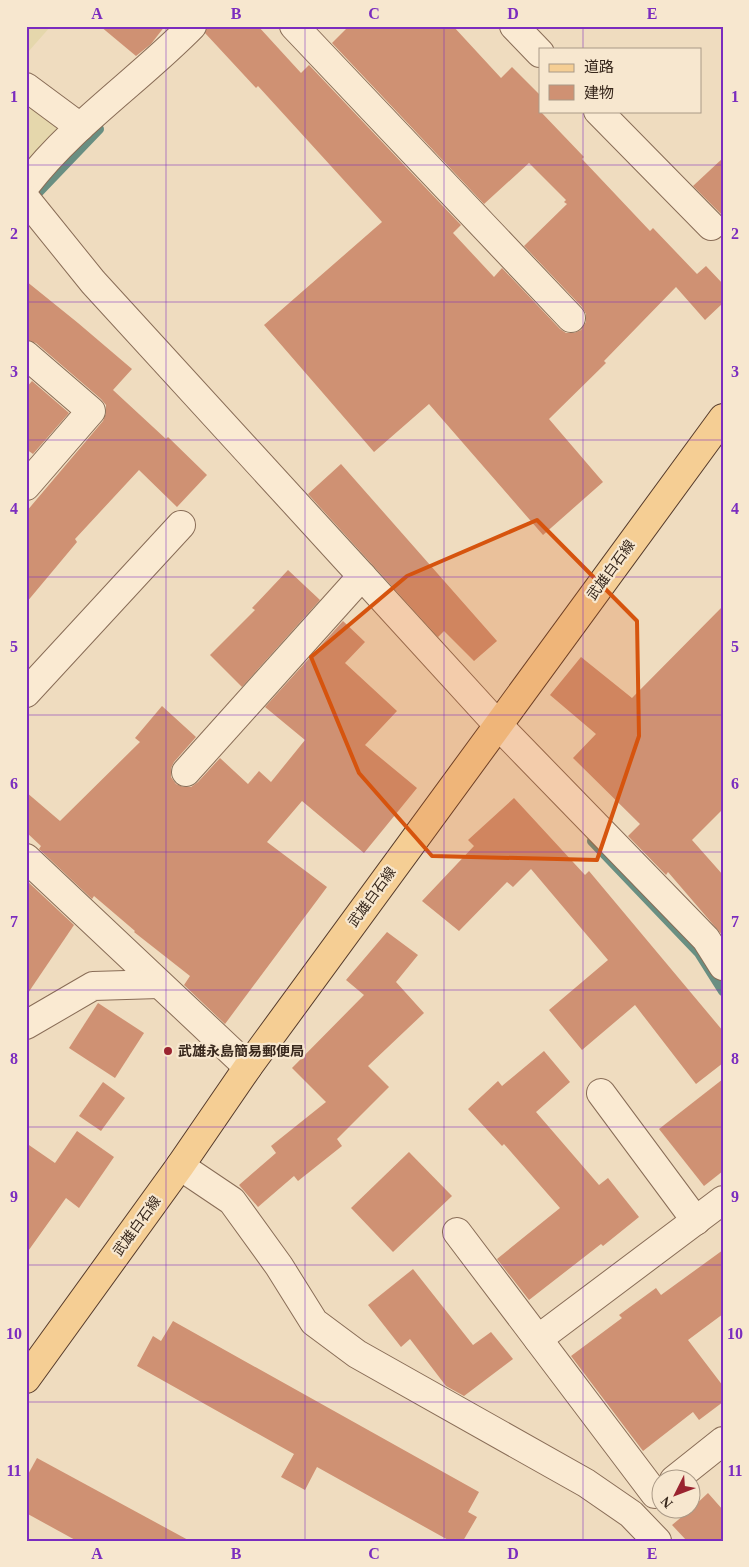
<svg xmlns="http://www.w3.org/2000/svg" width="749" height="1567" font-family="'Times New Roman','Noto Sans JP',serif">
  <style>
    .farmland { fill: #e5d7ac }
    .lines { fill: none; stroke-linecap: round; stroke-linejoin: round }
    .stream { stroke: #698f82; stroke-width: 10 }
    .building { fill: #cf9173 }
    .minor-casing { stroke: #896d57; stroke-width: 30 }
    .major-casing { stroke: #563b2b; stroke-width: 30 }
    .minor { stroke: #faead2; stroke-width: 28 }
    .major { stroke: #f5ce94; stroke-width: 28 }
    .marked { fill: #d6540e; fill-opacity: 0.2; stroke: #d6540e; stroke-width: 4; stroke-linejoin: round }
    .grid { fill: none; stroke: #7b2cbf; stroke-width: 1; stroke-opacity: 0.55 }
    .poi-dot { fill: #9a2430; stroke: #f7e7cf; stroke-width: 2 }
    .labels { text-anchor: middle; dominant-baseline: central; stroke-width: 4.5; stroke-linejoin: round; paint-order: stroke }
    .street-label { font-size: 14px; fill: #37271c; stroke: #f7e7cf }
    .poi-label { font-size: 14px; font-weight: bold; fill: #37271c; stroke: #f7e7cf; text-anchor: start }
    .neatline { fill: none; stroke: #7b2cbf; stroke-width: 2 }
    .grid-label { font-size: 16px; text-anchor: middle; font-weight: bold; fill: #7b2cbf }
  </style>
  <rect width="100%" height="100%" fill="#efdcbf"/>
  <g class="farmland">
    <polygon points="26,26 51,26 28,52 26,51"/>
    <polygon points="26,100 64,127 26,174"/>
  </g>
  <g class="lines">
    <g class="stream">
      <polyline points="30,201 99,129 88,121"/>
      <polyline points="592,841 699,953 723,991"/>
    </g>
  </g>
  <g class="building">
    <polygon points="100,26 165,26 151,44 136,56"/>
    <polygon points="207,26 258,26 301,73 309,65 461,225 453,233 494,277 502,268 560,329 566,333 574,333 581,330 586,322 586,314 582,307 524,246 567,204 564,202 566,200 529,163 484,204 332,43 349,26 453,26 501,78 512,67 540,95 540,111 584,157 582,159 650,231 653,228 697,274 706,266 723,284 723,303 705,320 676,287 604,361 606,363 549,419 603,482 543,535 429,404 374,452 264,325 382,222 258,86 256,88 205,33"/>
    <polygon points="723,158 723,216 693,186"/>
    <polygon points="26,281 78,323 132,369 113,390 166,439 168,437 207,475 177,507 139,470 75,539 77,542 26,603 26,512 103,421 106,413 106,405 101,399 36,343 26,340"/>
    <polygon points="32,381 69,413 33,454 26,449 26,388"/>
    <polygon points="341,464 497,641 474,661 444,631 438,637 308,494"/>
    <polygon points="288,570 320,600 242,687 210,655 255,610 252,608"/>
    <polygon points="723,606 723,809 692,840 723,875 723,936 668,872 666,875 628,836 640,824 573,758 596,734 550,695 581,657 632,698"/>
    <polygon points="343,621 365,642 345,663 397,711 365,745 417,788 364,853 302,801 267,842 327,887 225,1024 184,985 190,976 134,932 135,931 94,896 92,899 39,849 41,846 26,832 26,792 60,821 140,742 135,738 162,706 196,737 174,762 171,768 171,777 176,784 183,787 191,787 198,782 220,758 248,784 259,771 271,782 305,740 265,707"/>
    <polygon points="514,798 585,875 589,871 723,1031 723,1063 696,1084 635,1005 582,1050 549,1010 608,960 531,869 513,887 507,882 459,931 422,901 474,846 468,840"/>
    <polygon points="26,880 74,925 26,996"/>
    <polygon points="387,932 418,955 396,982 424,1013 368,1066 389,1087 337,1139 342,1146 298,1181 294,1176 258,1207 239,1185 276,1153 271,1146 326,1102 292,1068 364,995 346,980"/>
    <polygon points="98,1003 144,1033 115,1078 69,1048"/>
    <polygon points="544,1051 570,1082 536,1112 599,1185 608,1178 639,1217 603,1246 601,1244 529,1300 497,1259 560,1208 504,1144 502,1146 468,1109 498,1081 502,1086"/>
    <polygon points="723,1079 723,1171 704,1186 659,1129"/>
    <polygon points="103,1082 125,1098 101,1131 79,1116"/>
    <polygon points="77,1131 114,1157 79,1208 66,1198 26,1254 26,1143 55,1163"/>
    <polygon points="409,1152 452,1196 393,1252 351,1208"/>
    <polygon points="723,1250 723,1314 688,1340 723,1386 723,1402 699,1420 693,1412 643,1451 571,1356 622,1318 619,1315 656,1288 661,1295"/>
    <polygon points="413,1269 473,1345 491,1332 513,1359 464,1396 446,1386 410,1339 401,1347 368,1305"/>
    <polygon points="173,1321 479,1492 468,1512 477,1517 463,1541 450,1541 317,1467 305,1490 281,1477 294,1454 137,1366 153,1336 161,1341"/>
    <polygon points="37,1458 190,1541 77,1541 26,1513 26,1478"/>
    <polygon points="708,1493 723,1510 723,1541 687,1541 672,1525 690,1510 692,1510 692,1508"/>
  </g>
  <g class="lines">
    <g class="minor-casing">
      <g id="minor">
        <polyline points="294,26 571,318"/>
        <polyline points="514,26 540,53"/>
        <polyline points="26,87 80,127"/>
        <polyline points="598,111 711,226"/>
        <path d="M26 185C73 124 138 81 192 26"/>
        <polyline points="26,199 93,282 362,576 498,725 706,939 723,966"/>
        <polyline points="26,355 91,411 26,486"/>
        <polyline points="26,693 181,525"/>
        <polyline points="186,772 362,576"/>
        <polyline points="26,858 248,1067"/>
        <polyline points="26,1025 93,986 159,984"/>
        <polyline points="601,1093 696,1221"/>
        <polyline points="180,1166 232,1201 279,1266 314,1322 357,1354 586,1483 631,1514 657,1541"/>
        <polyline points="457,1232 655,1494"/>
        <polyline points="538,1339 723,1200"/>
        <polyline points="674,1480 723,1441"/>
      </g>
    </g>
    <g class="major-casing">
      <polyline id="major" points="26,1379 180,1166 248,1067 723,418"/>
    </g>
    <use href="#minor" class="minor"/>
    <use href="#major" class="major"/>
  </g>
  <path class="marked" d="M537 520 637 621 639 736 597 860 432 856 359 773 311 657 407 576Z"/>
  <path class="grid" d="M166 26V1541M305 26V1541M444 26V1541M583 26V49M583 111V1541M26 165H723M26 302H723M26 440H723M26 577H723M26 715H723M26 852H723M26 990H723M26 1127H723M26 1265H723M26 1402H723"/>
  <circle class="poi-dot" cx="168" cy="1051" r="5"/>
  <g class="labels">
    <g class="street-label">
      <text transform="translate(611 570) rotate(-54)">武雄白石線</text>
      <text transform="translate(372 897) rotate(-54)">武雄白石線</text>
      <text transform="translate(137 1226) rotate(-54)">武雄白石線</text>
    </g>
    <g class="poi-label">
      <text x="178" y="1051">武雄永島簡易郵便局</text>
    </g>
  </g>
  <rect width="749" height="1567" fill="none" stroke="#f7e7cf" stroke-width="55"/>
  <rect x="539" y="48" width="162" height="65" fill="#f7e7cf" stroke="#aa9a87"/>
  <rect x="549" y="64" width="25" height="8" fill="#f5ce94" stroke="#aa9a87"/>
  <text x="584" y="72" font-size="15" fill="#37271c">道路</text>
  <rect x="549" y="85" width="25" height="15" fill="#cf9173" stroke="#aa9a87"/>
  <text x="584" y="98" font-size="15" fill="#37271c">建物</text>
  <g transform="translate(676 1494) rotate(228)"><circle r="24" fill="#f7e7cf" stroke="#aa9a87"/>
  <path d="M0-4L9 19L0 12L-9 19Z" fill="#9a2430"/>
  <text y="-8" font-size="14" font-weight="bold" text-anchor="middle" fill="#37271c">N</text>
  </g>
  <rect x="28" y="28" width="694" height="1512" class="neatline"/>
  <g class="grid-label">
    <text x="97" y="19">A</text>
    <text x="236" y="19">B</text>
    <text x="374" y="19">C</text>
    <text x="513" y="19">D</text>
    <text x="652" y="19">E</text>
    <text x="14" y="102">1</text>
    <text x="735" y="102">1</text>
    <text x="14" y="239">2</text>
    <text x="735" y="239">2</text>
    <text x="14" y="377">3</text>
    <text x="735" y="377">3</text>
    <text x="14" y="514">4</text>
    <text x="735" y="514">4</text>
    <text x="14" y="652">5</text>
    <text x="735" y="652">5</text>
    <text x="14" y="789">6</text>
    <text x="735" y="789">6</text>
    <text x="14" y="927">7</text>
    <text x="735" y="927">7</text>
    <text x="14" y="1064">8</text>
    <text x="735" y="1064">8</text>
    <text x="14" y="1202">9</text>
    <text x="735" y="1202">9</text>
    <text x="14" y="1339">10</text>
    <text x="735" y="1339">10</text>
    <text x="14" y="1476">11</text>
    <text x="735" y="1476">11</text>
    <text x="97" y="1559">A</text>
    <text x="236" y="1559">B</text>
    <text x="374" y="1559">C</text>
    <text x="513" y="1559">D</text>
    <text x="652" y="1559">E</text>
  </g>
</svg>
